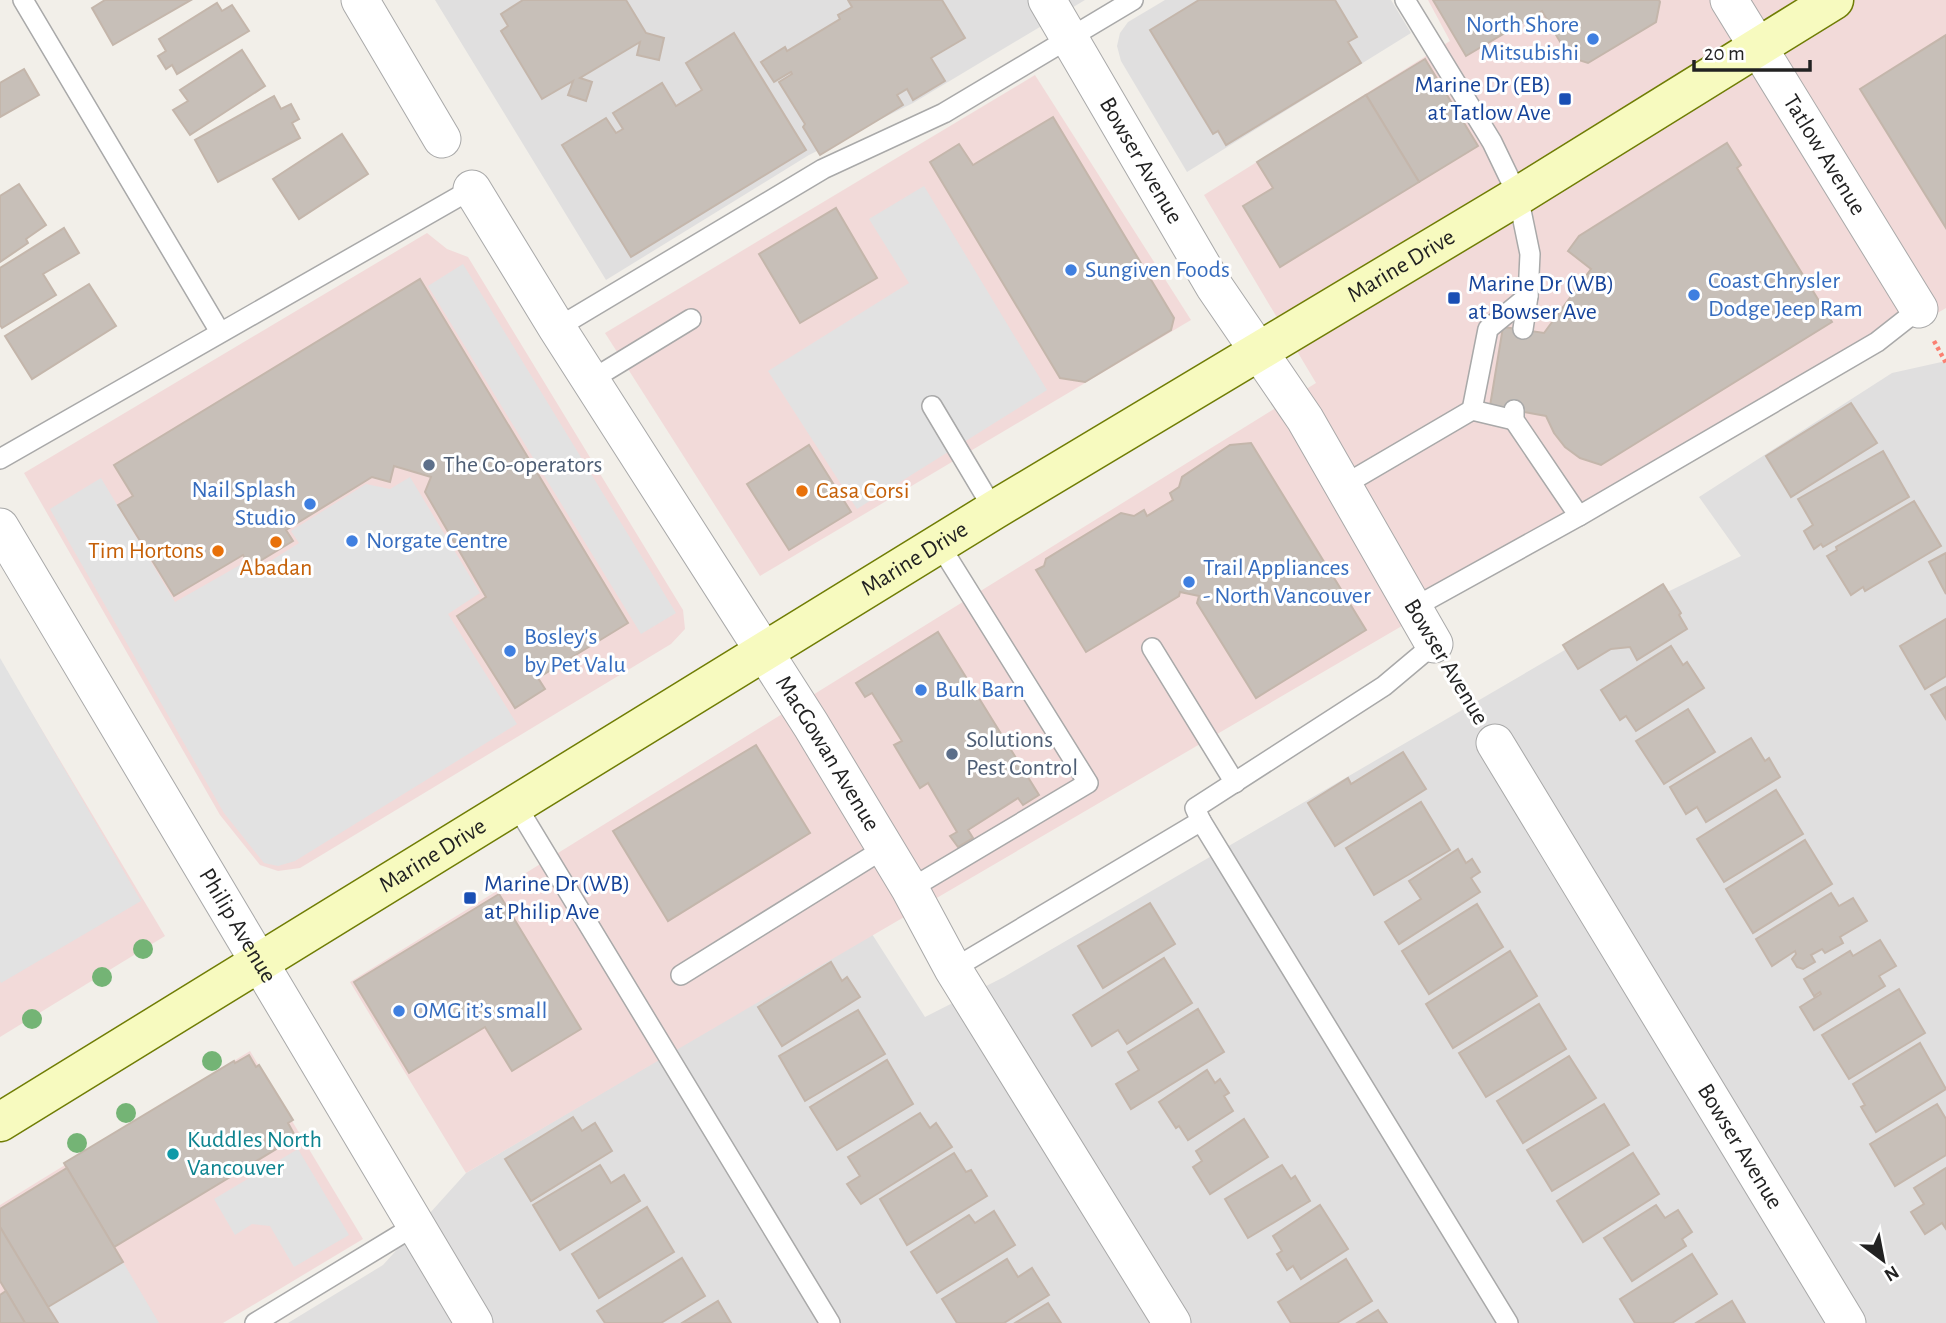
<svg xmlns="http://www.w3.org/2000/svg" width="1946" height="1323" font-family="'Alegreya Sans',sans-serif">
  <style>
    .residential { fill: #e0dfdf }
    .commercial { fill: #f2dad9 }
    .parking { fill: #e2e2e2 }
    .building { fill: #c7bfb8; stroke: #c4b6ab; stroke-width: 2 }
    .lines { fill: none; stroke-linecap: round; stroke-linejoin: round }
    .lane-casing { stroke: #a9a9a9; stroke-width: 22 }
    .street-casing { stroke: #a9a9a9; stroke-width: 39 }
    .secondary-casing { stroke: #707d05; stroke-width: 41 }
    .path { stroke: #fa8072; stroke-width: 4.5; stroke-dasharray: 3.5 3.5; stroke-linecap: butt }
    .lane { stroke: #fff; stroke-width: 19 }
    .street { stroke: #fff; stroke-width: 37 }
    .secondary { stroke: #f7fabf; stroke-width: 38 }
    .tree { fill: #74b475 }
    .shop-dot { fill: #3f7fe0; stroke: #fff; stroke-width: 2.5 }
    .transit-dot { fill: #1a4fb4; stroke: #fff; stroke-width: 2.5 }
    .service-dot { fill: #5c6f8a; stroke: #fff; stroke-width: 2.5 }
    .food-dot { fill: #e8710a; stroke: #fff; stroke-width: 2.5 }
    .culture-dot { fill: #0f9aa8; stroke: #fff; stroke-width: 2.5 }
    .labels { text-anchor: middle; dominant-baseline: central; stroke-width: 6; stroke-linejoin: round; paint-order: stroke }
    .shop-label { font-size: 24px; fill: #366cbe; stroke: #fff; text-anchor: start }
    .transit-label { font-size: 24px; fill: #164399; stroke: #fff; text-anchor: start }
    .street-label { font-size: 24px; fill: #222; stroke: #fff }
    .service-label { font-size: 24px; fill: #4e5e75; stroke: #fff; text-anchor: start }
    .food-label { font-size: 24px; fill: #c56008; stroke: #fff; text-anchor: start }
    .culture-label { font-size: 24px; fill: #0d838f; stroke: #fff; text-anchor: start }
  </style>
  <rect width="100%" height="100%" fill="#f2efe9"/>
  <g class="residential">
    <polygon points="435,0 1085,0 913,103 809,155 606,280"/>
    <polygon points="1165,0 1391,0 1411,33 1187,172 1121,61 1117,46 1120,33 1128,22"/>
    <polygon points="1946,361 1946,1323 288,1323 383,1265 466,1173 872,934 925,1017 1004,977 1649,601 1741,556 1699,497 1892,373"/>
  </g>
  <g class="commercial">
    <polygon points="1428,0 1946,0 1946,308 466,1173 350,982 1316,383 1204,195 1450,41"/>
    <polygon points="1035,75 1191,320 760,576 605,333"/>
    <polygon points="427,233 447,249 468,257 683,610 685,629 671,644 300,868 278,871 260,865 220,815 24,473"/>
    <polygon points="0,660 165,936 0,1037"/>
    <polygon points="250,1051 363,1239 223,1323 0,1323 0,1205"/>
  </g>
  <g class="parking">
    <polygon points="924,186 1047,390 857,509 768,371 909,283 869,219"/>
    <polygon points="463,264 676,613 641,634 428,286"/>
    <polygon points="410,477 480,593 448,614 517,724 295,861 278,866 264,863 224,813 50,509 101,478 175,602 240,565 247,576 299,543 291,531 366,484 390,489"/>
    <polygon points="0,658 141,901 1,983 0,981"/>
    <polygon points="298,1149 349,1235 294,1267 270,1226 252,1224 235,1235 214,1199"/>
    <polygon points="123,1262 159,1323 58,1323 48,1307"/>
  </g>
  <g class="building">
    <polygon points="105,0 191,0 113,45 92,8"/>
    <polygon points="523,0 626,0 646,33 664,38 659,60 637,55 640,42 580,78 592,82 586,101 568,95 573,81 542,99 501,31 508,26 501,14"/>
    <polygon points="848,0 942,0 965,38 931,58 945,81 913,100 907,89 897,95 903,105 820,155 803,127 805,124 779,82 792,74 791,72 774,82 761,62 785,47 787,51 840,19 838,15 852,7"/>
    <polygon points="1199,0 1335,0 1357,37 1348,42 1361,63 1226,145 1218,131 1213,134 1150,30"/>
    <polygon points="1433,0 1659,0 1660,2 1656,22 1588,63 1569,57 1542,11 1466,56"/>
    <polygon points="217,3 222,11 232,5 249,31 177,74 172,65 166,69 158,56 166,51 159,39"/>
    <polygon points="734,33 806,150 631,257 562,145 606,118 616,133 623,129 613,113 662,83 676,106 702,90 686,63"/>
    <polygon points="1946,35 1946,228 1860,89"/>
    <polygon points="242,50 265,86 190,135 173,110 188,101 180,90"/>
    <polygon points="1425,59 1478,146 1419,182 1366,95"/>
    <polygon points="24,69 39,95 0,117 0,83"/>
    <polygon points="1366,95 1419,182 1280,267 1243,206 1273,188 1257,162"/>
    <polygon points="274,96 281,109 291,104 299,119 292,123 300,138 218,182 195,140"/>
    <polygon points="1053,117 1174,318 1171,330 1085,382 1060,378 930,162 959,144 973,165"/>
    <polygon points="342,134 368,174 299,219 273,179"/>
    <polygon points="1727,143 1741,165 1737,168 1832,322 1601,465 1580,458 1565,447 1554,433 1546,416 1490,406 1503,327 1544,333 1591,269 1568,251 1579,236"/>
    <polygon points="19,184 46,225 26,239 28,243 0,262 0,196"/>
    <polygon points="836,208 877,278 800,323 759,254"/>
    <polygon points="64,228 79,253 43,274 56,295 2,328 0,325 0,268"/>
    <polygon points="420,279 628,623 538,678 545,689 515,708 457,616 486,597 425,492 431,477 394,466 390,482 372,477 286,530 293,541 250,567 243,555 174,596 118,505 133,496 114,465"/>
    <polygon points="89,284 116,326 32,379 5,336"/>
    <polygon points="1851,403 1877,443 1791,497 1766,456"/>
    <polygon points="1251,443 1366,630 1256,698 1197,603 1199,596 1180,592 1179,596 1086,652 1036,570 1044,566 1046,559 1121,513 1134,516 1144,510 1147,516 1173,500 1170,493 1179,487 1182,477 1230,445"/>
    <polygon points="809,445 851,512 789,550 747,484"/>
    <polygon points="1883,451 1909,497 1823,547 1821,544 1814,549 1804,531 1813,525 1798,499"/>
    <polygon points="1914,501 1941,546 1865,591 1863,587 1851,595 1827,556 1837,550 1836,547"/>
    <polygon points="1946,553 1946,594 1929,562"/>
    <polygon points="1663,584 1681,613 1679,615 1687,629 1637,660 1630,647 1611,649 1578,669 1563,645"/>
    <polygon points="1946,619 1946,676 1925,689 1900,646"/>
    <polygon points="938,632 1039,795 1023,805 1018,798 968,830 973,838 958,847 950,836 957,832 928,783 920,788 894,745 902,741 872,693 865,697 856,683"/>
    <polygon points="1671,646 1683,665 1687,662 1704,688 1636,731 1626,716 1620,720 1601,690"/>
    <polygon points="1946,687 1946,719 1931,695"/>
    <polygon points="1688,709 1715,752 1664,784 1636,741"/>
    <polygon points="1751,738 1765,761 1769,758 1780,777 1706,822 1697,807 1686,814 1670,787"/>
    <polygon points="756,745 810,833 668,921 613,831"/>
    <polygon points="1403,752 1426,789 1335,846 1308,803 1348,778 1351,784"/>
    <polygon points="1776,790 1803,834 1724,882 1697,839"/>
    <polygon points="1421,802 1450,850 1374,895 1346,848"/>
    <polygon points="1805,840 1832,884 1753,933 1726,889"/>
    <polygon points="1458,849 1466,863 1472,859 1480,872 1471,878 1480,892 1399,944 1385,922 1421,899 1409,881"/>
    <polygon points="1831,893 1839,906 1853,898 1867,921 1840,937 1843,943 1825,953 1822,949 1811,955 1815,962 1803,969 1797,967 1792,959 1796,954 1795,951 1772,966 1756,939"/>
    <polygon points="499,894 581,1029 512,1071 485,1027 409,1073 354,982"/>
    <polygon points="1150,903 1175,944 1103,988 1078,946"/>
    <polygon points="1477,904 1503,947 1429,994 1402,951"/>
    <polygon points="1880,940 1896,966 1879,976 1885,986 1814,1030 1800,1007 1821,994 1820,992 1814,996 1804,979 1850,951 1853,956"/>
    <polygon points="1510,951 1537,996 1453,1048 1426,1004"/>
    <polygon points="1164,958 1192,1003 1127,1044 1118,1030 1092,1046 1073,1015"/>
    <polygon points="831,962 842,981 847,977 860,997 782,1046 758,1007"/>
    <polygon points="1899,989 1925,1033 1849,1079 1822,1035"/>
    <polygon points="1539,1004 1566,1049 1486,1097 1459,1053"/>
    <polygon points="1198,1009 1224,1052 1131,1109 1116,1084 1139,1070 1128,1052"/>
    <polygon points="858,1010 885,1054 805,1101 779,1056"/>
    <polygon points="1920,1043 1946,1089 1876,1132 1861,1107 1865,1105 1853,1084"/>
    <polygon points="249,1055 256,1067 259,1065 293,1120 288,1123 294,1134 281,1142 283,1145 114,1247 64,1163 234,1061 235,1063"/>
    <polygon points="1569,1056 1596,1098 1523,1143 1497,1101"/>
    <polygon points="887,1060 913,1104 837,1150 810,1107"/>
    <polygon points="1207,1070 1215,1083 1220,1079 1229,1093 1224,1096 1233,1111 1188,1140 1179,1126 1176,1128 1159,1102"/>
    <polygon points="1604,1104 1629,1145 1552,1191 1527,1150"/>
    <polygon points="1937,1104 1946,1119 1946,1155 1895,1186 1870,1144"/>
    <polygon points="920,1113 930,1128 936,1123 952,1147 861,1204 847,1184 860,1176 848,1157"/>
    <polygon points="573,1117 582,1131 595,1123 612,1151 531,1201 505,1159"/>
    <polygon points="1244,1119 1268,1157 1210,1194 1193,1167 1202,1161 1196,1151"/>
    <polygon points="954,1153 966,1172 971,1170 987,1196 907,1245 880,1199"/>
    <polygon points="1633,1153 1659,1194 1583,1242 1557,1201"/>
    <polygon points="600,1165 611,1183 624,1175 640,1201 560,1250 533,1205"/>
    <polygon points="1282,1165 1291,1179 1295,1176 1310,1201 1248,1238 1225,1199"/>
    <polygon points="67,1168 123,1262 48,1307 0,1227 0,1209"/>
    <polygon points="1946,1168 1946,1229 1942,1223 1925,1234 1911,1212 1924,1204 1914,1188"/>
    <polygon points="1320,1205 1348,1249 1301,1279 1293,1266 1287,1270 1277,1254 1282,1251 1273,1236"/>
    <polygon points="1656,1205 1665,1218 1678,1210 1692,1232 1682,1239 1686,1246 1632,1281 1604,1238"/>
    <polygon points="647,1207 674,1252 599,1298 572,1254"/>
    <polygon points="994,1211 1015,1245 937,1293 911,1252 969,1215 975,1223"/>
    <polygon points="0,1227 48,1307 58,1323 25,1323 6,1291 0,1281"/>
    <polygon points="1692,1254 1717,1294 1672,1323 1635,1323 1620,1299"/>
    <polygon points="682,1258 705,1296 661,1323 605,1323 597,1311"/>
    <polygon points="1007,1259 1018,1277 1032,1268 1049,1295 1004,1323 957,1323 942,1299"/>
    <polygon points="1346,1259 1372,1301 1337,1323 1291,1323 1278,1302"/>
    <polygon points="6,1291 25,1323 0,1323 0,1295"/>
    <polygon points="718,1301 731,1323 682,1323"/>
    <polygon points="1732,1301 1745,1323 1696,1323"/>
    <polygon points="1048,1303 1061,1323 1015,1323"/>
    <polygon points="1378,1310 1387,1323 1357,1323"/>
  </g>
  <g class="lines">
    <g class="lane-casing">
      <g id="lane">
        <polyline points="23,0 220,332"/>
        <polyline points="1405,0 1492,142 1518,196 1530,254 1528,296 1523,329"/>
        <polyline points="557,328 823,169 944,113 1133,0"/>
        <polyline points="591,380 691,319"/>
        <polyline points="932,406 994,510"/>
        <polyline points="1472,410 1488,329 1528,296"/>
        <polyline points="1514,410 1514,420 1579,516"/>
        <polyline points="0,459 472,189"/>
        <polyline points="1344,485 1472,410 1514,420"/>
        <polyline points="1413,608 1579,516 1877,342 1919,309"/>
        <polyline points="1152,648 1235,783"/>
        <polyline points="516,805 830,1323"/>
        <polyline points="1201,821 1195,808 1384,686 1434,644"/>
        <polyline points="910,889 1088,783 939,544"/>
        <polyline points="953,969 1201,821 1508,1323"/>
        <polyline points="681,975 885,848"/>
        <polyline points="255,1323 416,1225"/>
      </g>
    </g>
    <g class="street-casing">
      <g id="street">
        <polyline points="360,0 442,139"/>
        <path id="s1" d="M1047 0 1214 286 1305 419 1434 644"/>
        <path id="s2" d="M1729 0 1919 309"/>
        <path id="s3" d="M472 189 557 328 811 725 910 889 953 969 1172 1323"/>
        <path id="s4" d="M0 527 474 1323"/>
        <path id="s5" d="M1495 743 1847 1323"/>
      </g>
    </g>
    <g class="secondary-casing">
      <g id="secondary">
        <path id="s6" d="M0 1122 994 510 1518 196 1834 0"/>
      </g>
    </g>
    <g class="path">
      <polyline points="1934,341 1946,363"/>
      <polyline points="1453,675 1476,712"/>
    </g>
    <use href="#lane" class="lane"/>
    <use href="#street" class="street"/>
    <use href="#secondary" class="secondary"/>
  </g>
  <g class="tree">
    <circle cx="143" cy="949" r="10"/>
    <circle cx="102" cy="977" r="10"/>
    <circle cx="32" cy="1019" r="10"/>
    <circle cx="212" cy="1061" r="10"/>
    <circle cx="126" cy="1113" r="10"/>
    <circle cx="77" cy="1143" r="10"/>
  </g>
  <g class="shop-dot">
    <circle cx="1593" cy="39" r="7"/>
    <circle cx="1071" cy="270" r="7"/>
    <circle cx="1694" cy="295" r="7"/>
    <circle cx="310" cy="504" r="7"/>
    <circle cx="352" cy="541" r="7"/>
    <circle cx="1189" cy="582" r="7"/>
    <circle cx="510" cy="651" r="7"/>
    <circle cx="921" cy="690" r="7"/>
    <circle cx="399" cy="1011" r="7"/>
  </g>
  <g class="transit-dot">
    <rect x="1558" y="92" width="14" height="14" rx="3.5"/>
    <rect x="1447" y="291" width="14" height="14" rx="3.5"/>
    <rect x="463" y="891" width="14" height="14" rx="3.5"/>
  </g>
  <g class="service-dot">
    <circle cx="429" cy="465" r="7"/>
    <circle cx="952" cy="754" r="7"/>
  </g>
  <g class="food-dot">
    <circle cx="802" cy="491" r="7"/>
    <circle cx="276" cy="542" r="7"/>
    <circle cx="218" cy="551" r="7"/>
  </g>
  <circle class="culture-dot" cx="173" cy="1154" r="7"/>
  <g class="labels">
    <g class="shop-label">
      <text x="1579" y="25" text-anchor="end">North Shore<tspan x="1579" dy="28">Mitsubishi</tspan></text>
      <text x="1085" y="270">Sungiven Foods</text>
      <text x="1708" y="281">Coast Chrysler<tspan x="1708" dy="28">Dodge Jeep Ram</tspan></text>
      <text x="296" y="490" text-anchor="end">Nail Splash<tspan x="296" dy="28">Studio</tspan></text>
      <text x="366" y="541">Norgate Centre</text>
      <text x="1203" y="568">Trail Appliances<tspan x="1203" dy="28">- North Vancouver</tspan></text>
      <text x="524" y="637">Bosley's<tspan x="524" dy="28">by Pet Valu</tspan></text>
      <text x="935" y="690">Bulk Barn</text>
      <text x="413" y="1011">OMG it’s small</text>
    </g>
    <g class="transit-label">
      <text x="1551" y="85" text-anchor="end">Marine Dr (EB)<tspan x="1551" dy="28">at Tatlow Ave</tspan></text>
      <text x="1468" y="284">Marine Dr (WB)<tspan x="1468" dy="28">at Bowser Ave</tspan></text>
      <text x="484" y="884">Marine Dr (WB)<tspan x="484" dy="28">at Philip Ave</tspan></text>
    </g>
    <g class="street-label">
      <text stroke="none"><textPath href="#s2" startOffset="182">Tatlow Avenue</textPath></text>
      <text stroke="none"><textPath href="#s1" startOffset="186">Bowser Avenue</textPath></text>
      <text stroke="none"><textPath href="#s6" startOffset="1642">Marine Drive</textPath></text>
      <text stroke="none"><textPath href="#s6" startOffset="1074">Marine Drive</textPath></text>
      <text transform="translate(1446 662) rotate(59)">Bowser Avenue</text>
      <text stroke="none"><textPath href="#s3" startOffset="667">MacGowan Avenue</textPath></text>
      <text stroke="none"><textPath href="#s6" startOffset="508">Marine Drive</textPath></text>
      <text stroke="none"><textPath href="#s4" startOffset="464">Philip Avenue</textPath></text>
      <text stroke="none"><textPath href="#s5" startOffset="472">Bowser Avenue</textPath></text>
    </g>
    <g class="service-label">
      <text x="443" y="465">The Co-operators</text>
      <text x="966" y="740">Solutions<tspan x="966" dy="28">Pest Control</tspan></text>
    </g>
    <g class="food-label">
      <text x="816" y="491">Casa Corsi</text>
      <text x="204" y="551" text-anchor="end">Tim Hortons</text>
      <text x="276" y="568" text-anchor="middle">Abadan</text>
    </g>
    <g class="culture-label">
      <text x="187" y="1140">Kuddles North<tspan x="187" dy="28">Vancouver</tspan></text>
    </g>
  </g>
  <g transform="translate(1883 1260) rotate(148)" stroke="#ffffff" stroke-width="5" paint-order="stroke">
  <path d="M0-5L12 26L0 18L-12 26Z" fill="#222222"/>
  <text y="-10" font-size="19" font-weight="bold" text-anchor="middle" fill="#222222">N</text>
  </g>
  <path d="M1694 60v10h116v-10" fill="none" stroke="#222222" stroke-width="3.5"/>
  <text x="1704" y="60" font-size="21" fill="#222222" stroke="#ffffff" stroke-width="5" paint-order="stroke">20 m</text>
</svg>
